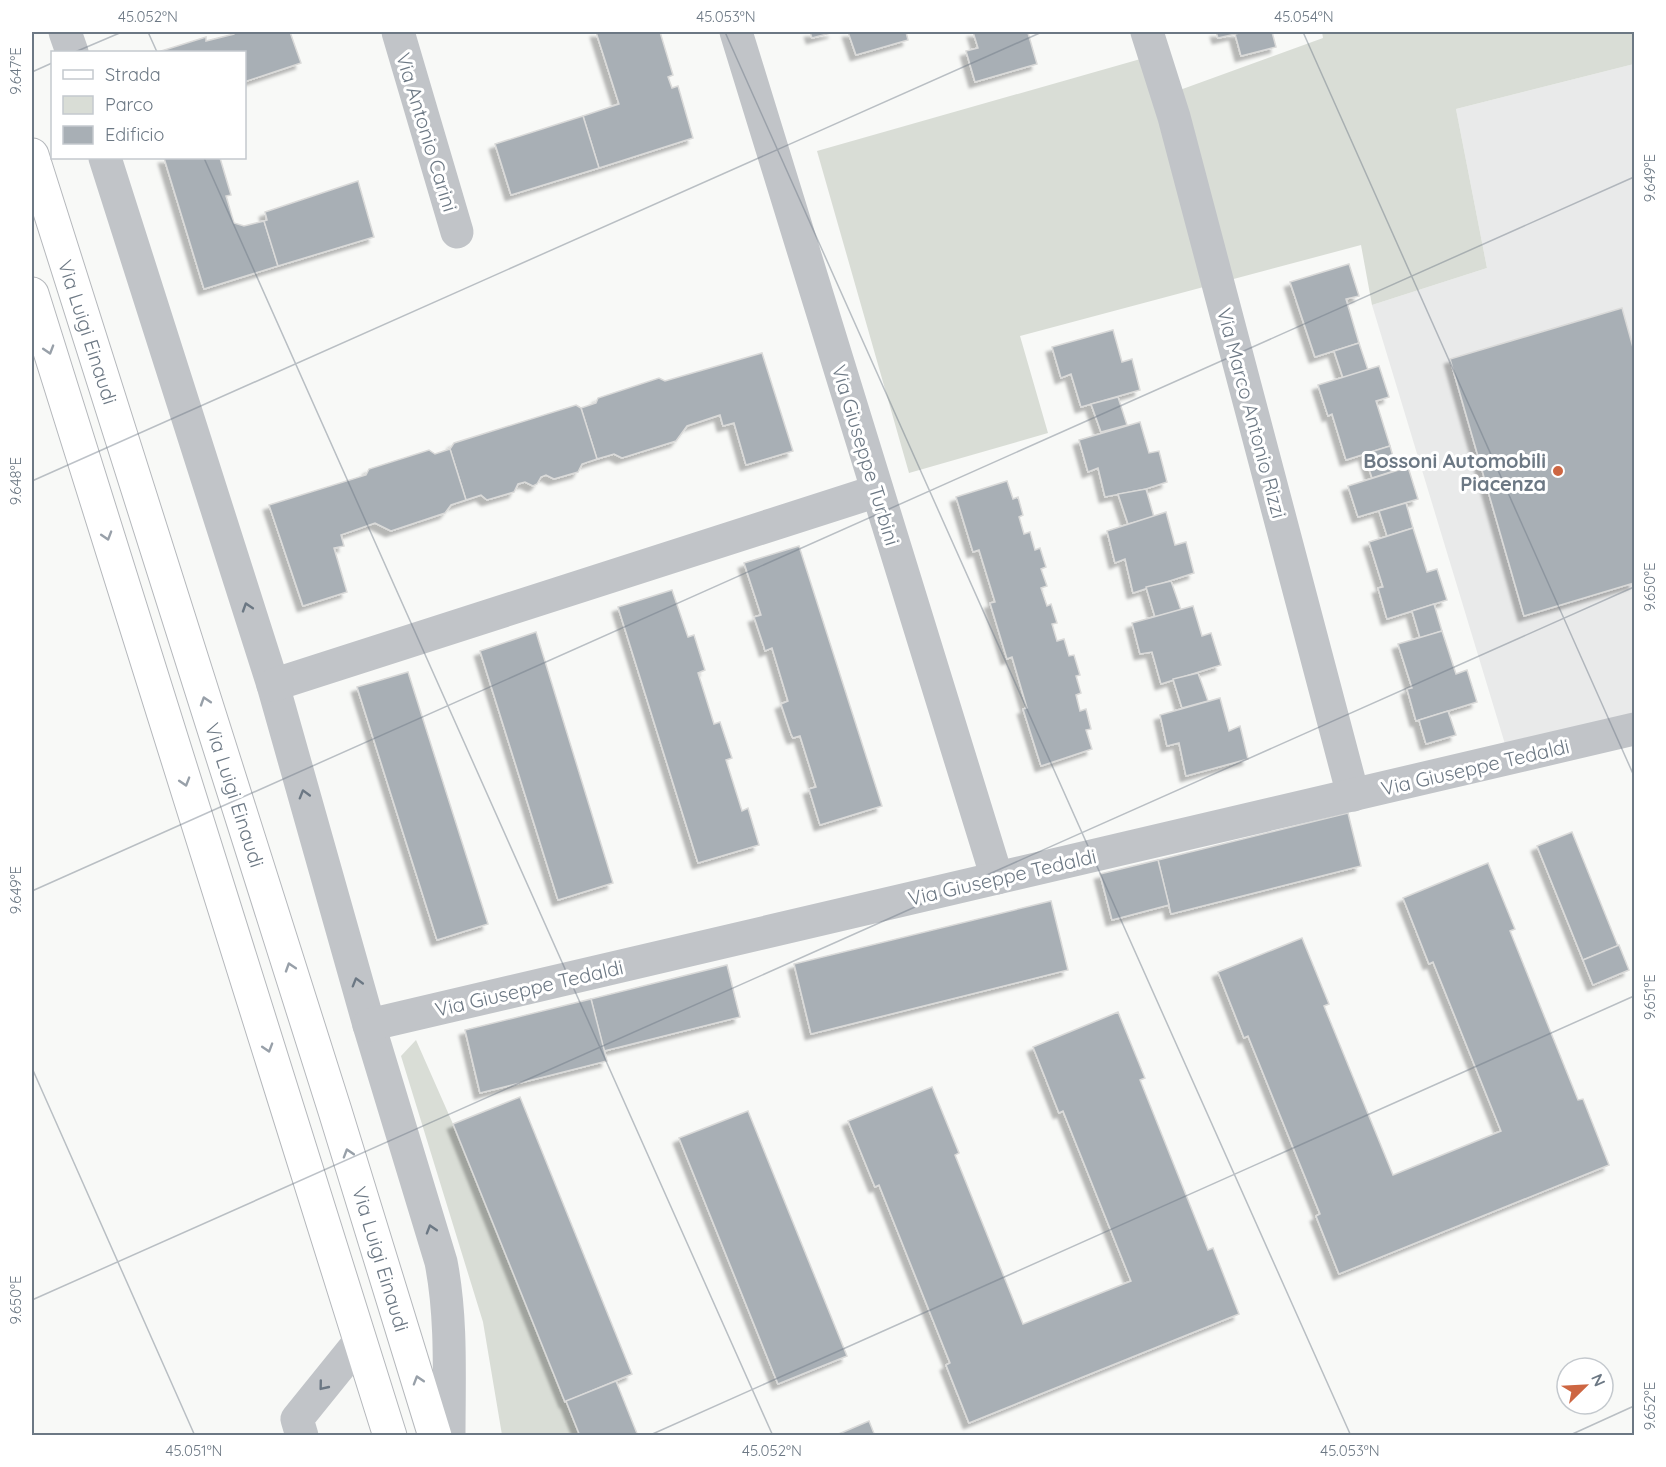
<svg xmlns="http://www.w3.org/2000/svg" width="1666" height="1467" font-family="Quicksand,sans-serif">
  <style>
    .built { fill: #e9eaea }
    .green { fill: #d9ddd6 }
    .building { fill: #a8afb5; stroke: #dadad9; stroke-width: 1.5; filter: url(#shadow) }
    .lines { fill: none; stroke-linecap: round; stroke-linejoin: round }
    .major-casing { stroke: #b5b8bc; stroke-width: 35 }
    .minor { stroke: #c1c4c8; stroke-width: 33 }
    .major { stroke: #fff; stroke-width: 33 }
    .oneway { stroke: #98a0a9 }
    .oneway2 { stroke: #6c7884 }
    .ticks { fill: none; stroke: #6c7884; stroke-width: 1.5; stroke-opacity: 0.45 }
    .poi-dot { fill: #cd6642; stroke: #fff; stroke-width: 2 }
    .labels { text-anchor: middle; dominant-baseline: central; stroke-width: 6; stroke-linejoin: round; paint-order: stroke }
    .street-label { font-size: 20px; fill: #6c7884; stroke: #fff }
    .poi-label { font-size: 20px; font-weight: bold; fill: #6c7884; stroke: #fff; text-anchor: end }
    .neatline { fill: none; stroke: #6c7884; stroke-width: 2 }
    .ticks-label { font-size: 15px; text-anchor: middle; fill: #6c7884 }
  </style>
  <defs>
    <filter id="shadow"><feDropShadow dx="-5.5" dy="5.5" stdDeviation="1.5" flood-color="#0004"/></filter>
  </defs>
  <rect width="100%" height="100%" fill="#f8f9f7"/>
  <polygon class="built" points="1634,64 1634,725 1508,754 1372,305 1487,268 1456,109"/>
  <g class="green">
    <polygon points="1322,32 1634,32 1634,64 1456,109 1487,268 1372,305 1361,245 1020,336 1048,433 909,473 817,151 1151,56 1166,95 1323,38"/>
    <polygon points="416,1040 453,1124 579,1435 502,1435 483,1322 401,1056"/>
  </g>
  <g class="building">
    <polygon points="235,32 290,32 301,63 244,82 244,52 158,52 206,37 206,41 234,34"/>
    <polygon points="596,32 660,32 673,75 668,77 672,88 678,86 693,138 599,168 583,116 619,104"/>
    <polygon points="810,32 834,32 812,38"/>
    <polygon points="848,32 906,32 908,40 856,55"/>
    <polygon points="973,32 1033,32 1028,33 1037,64 975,82 966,51 978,48"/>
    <polygon points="1216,32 1244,32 1218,38"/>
    <polygon points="1244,32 1272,32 1276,47 1241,56 1235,34"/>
    <polygon points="583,116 599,168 511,195 495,144"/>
    <polygon points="164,158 220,158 231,195 226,196 234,223 244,226 264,221 278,266 204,289"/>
    <polygon points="358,181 374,237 278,266 264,221 267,220 265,212"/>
    <polygon points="1349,264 1359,296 1346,299 1359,343 1315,357 1290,282"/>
    <polygon points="1622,308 1634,351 1634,583 1524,616 1450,359"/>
    <polygon points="1113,330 1122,362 1132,359 1140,390 1081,407 1071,374 1061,378 1052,347"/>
    <polygon points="1359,343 1368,370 1343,378 1334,351"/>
    <polygon points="762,353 793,451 746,465 734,423 723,426 720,415 687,426 676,441 622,458 614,454 597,459 581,408 596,403 598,398 659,378 665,381"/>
    <polygon points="1379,366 1389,397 1376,401 1390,446 1346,460 1332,414 1328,416 1318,385"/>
    <polygon points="1118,397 1127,425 1101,432 1091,404"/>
    <polygon points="576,405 581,408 597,459 582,464 578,472 554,479 546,475 541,477 537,484 533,486 525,482 518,484 514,492 487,500 481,495 466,500 450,449 454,443"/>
    <polygon points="1140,422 1149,453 1159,451 1167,482 1146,489 1105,497 1098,468 1088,472 1079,440"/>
    <polygon points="1390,446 1397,470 1372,478 1364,454"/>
    <polygon points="450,449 466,500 451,505 445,513 391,531 375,523 341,535 344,546 334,548 347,592 303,606 269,505 366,475 369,469 429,450 435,454"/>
    <polygon points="1408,467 1418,499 1358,517 1348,486"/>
    <polygon points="1007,481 1013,499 1018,497 1023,515 1019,517 1024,534 1030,532 1035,550 1040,548 1046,567 1041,569 1047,586 1041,588 1047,606 1051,604 1057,623 1052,624 1057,641 1064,639 1069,656 1074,655 1080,675 1076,676 1081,693 1076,695 1080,711 1086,709 1091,729 1086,730 1092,749 1041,766 1023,709 1027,708 1012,657 1007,659 990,603 995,602 979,550 973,552 956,497"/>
    <polygon points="1146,489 1154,517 1128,524 1118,494"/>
    <polygon points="1406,503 1413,528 1387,536 1379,511"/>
    <polygon points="1166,512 1175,545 1186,542 1194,573 1133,593 1125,559 1115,563 1107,531"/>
    <polygon points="1413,528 1427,572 1437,569 1447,600 1387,619 1378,588 1383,587 1369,542"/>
    <polygon points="799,546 882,806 820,825 809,789 816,787 800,736 793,738 791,734 781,704 788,701 772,648 765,651 764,647 754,617 761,615 744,563"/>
    <polygon points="1171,581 1181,610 1155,617 1146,587"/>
    <polygon points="672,590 688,637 694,635 705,670 698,673 714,724 720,722 732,758 726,760 742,811 748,808 759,845 698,863 618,607"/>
    <polygon points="1434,604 1442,631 1420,638 1412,611"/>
    <polygon points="1193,606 1202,636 1211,633 1221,665 1161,684 1152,652 1140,654 1132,623"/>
    <polygon points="1442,631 1456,674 1467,670 1477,702 1416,721 1407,689 1412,688 1398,644"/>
    <polygon points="536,632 613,883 558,900 480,651"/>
    <polygon points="408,672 488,924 437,940 357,687"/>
    <polygon points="1198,673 1208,701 1182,708 1173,679"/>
    <polygon points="1220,698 1229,731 1240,726 1248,759 1186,776 1179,743 1167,746 1160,715"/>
    <polygon points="1448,711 1456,735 1426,744 1419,720"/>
    <polygon points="1348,813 1361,866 1171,914 1158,860"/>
    <polygon points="1572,832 1618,946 1583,960 1537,846"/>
    <polygon points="1158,860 1169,905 1112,920 1100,874"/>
    <polygon points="1488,863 1515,929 1510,931 1578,1100 1583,1099 1609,1165 1339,1274 1316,1216 1320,1214 1248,1036 1244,1038 1218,972 1302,938 1329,1004 1324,1006 1393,1175 1501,1131 1433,962 1429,964 1403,898"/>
    <polygon points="1051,901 1068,970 811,1034 794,964"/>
    <polygon points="1619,945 1629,970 1593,985 1583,960"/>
    <polygon points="727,965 740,1017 604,1051 591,999"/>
    <polygon points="591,999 607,1061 480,1093 465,1030"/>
    <polygon points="1118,1012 1145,1078 1140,1080 1208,1250 1213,1248 1239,1314 969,1423 946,1365 950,1363 879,1185 875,1187 848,1121 932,1087 959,1153 955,1155 1023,1324 1131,1281 1063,1111 1059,1113 1033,1047"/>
    <polygon points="520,1097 632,1374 565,1402 453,1124"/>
    <polygon points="748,1111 847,1356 778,1384 679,1138"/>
    <polygon points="616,1381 638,1436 580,1436 566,1401"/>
    <polygon points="869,1421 875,1436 834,1436"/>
  </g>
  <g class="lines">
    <g class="major-casing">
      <g id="major">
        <polyline points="32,155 335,1111 435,1436"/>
        <polyline points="32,294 390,1436"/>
      </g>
    </g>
    <g class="minor">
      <polyline points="65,32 72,52"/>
      <polyline points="398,32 457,232"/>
      <polyline points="736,32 997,878"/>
      <polyline points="1147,32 1174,117 1353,795"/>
      <path d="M105 158 273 685 369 1025 441 1262C452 1318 449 1378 449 1436"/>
      <polyline points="273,685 877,491"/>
      <polyline points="369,1025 1634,729"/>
      <polyline points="302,1436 297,1419 360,1341"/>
    </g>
    <use href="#major" class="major"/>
  </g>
  <defs><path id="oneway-chevron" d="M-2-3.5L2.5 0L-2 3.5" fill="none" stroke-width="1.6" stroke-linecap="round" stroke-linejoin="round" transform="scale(1.5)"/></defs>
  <g class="oneway">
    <use href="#oneway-chevron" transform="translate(49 350) rotate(73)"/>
    <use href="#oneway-chevron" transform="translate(107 536) rotate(73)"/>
    <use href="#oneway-chevron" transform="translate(205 701) rotate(-108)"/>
    <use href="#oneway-chevron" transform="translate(185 782) rotate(73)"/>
    <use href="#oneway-chevron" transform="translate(290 967) rotate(-108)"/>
    <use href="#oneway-chevron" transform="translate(268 1048) rotate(73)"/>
    <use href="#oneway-chevron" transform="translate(348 1153) rotate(-107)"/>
    <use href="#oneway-chevron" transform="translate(418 1380) rotate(-107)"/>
  </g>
  <g class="oneway2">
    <use href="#oneway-chevron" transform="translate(247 607) rotate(-108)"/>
    <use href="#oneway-chevron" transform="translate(304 794) rotate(-106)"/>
    <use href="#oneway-chevron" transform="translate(357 982) rotate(-106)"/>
    <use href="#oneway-chevron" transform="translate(431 1229) rotate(-107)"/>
    <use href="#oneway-chevron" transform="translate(323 1386) rotate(129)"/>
  </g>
  <path class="ticks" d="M148 32 157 52M725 32 1351 1436M1303 32 1634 776M75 52 122 32M32 72 52 63M204 158 773 1436M32 481 1042 32M32 891 1634 177M32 1068 195 1436M32 1300 1634 587M648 1436 1634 996M1568 1436 1634 1406"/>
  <circle class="poi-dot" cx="1558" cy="471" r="6"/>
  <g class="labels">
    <g class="street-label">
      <text transform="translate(427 132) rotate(73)">Via Antonio Carini</text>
      <text transform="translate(88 332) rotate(72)">Via Luigi Einaudi</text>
      <text transform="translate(1252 413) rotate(75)">Via Marco Antonio Rizzi</text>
      <text transform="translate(866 455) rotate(73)">Via Giuseppe Turbini</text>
      <text transform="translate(1475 767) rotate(-13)">Via Giuseppe Tedaldi</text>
      <text transform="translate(235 795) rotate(72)">Via Luigi Einaudi</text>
      <text transform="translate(1002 877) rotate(-13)">Via Giuseppe Tedaldi</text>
      <text transform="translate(529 988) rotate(-13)">Via Giuseppe Tedaldi</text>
      <text transform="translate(381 1259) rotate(73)">Via Luigi Einaudi</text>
    </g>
    <g class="poi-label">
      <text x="1546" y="460">Bossoni Automobili<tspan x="1546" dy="23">Piacenza</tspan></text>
    </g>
  </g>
  <rect width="1666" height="1467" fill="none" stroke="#ffffff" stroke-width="66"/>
  <rect x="51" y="51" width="195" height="108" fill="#ffffff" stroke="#c4c9ce" stroke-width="1.5"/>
  <rect x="63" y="70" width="30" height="9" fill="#ffffff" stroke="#c4c9ce" stroke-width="1.5"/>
  <text x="105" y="81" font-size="18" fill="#6c7884">Strada</text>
  <rect x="63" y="96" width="30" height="18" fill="#d9ddd6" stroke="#c4c9ce" stroke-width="1.5"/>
  <text x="105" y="111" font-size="18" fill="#6c7884">Parco</text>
  <rect x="63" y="126" width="30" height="18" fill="#a8afb5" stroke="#c4c9ce" stroke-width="1.5"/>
  <text x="105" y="141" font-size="18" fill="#6c7884">Edificio</text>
  <g transform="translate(1585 1386) rotate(66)"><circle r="28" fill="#ffffff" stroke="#c4c9ce" stroke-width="1.5"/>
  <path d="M0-4.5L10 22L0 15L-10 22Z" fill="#cd6642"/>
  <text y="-9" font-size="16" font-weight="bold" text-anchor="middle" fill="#6c7884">N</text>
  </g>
  <rect x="33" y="33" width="1600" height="1401" class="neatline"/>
  <g class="ticks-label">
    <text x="148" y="22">45.052°N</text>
    <text x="726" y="22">45.053°N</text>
    <text x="1304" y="22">45.054°N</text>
    <text transform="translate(16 71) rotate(-90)" y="5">9.647°E</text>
    <text transform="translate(1650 178) rotate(-90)" y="5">9.649°E</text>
    <text transform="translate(16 481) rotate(-90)" y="5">9.648°E</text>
    <text transform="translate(1650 587) rotate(-90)" y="5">9.650°E</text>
    <text transform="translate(16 890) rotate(-90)" y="5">9.649°E</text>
    <text transform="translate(1650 997) rotate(-90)" y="5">9.651°E</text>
    <text transform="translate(16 1300) rotate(-90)" y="5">9.650°E</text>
    <text transform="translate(1650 1406) rotate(-90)" y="5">9.652°E</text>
    <text x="194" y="1456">45.051°N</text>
    <text x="772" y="1456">45.052°N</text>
    <text x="1350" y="1456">45.053°N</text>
  </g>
</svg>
